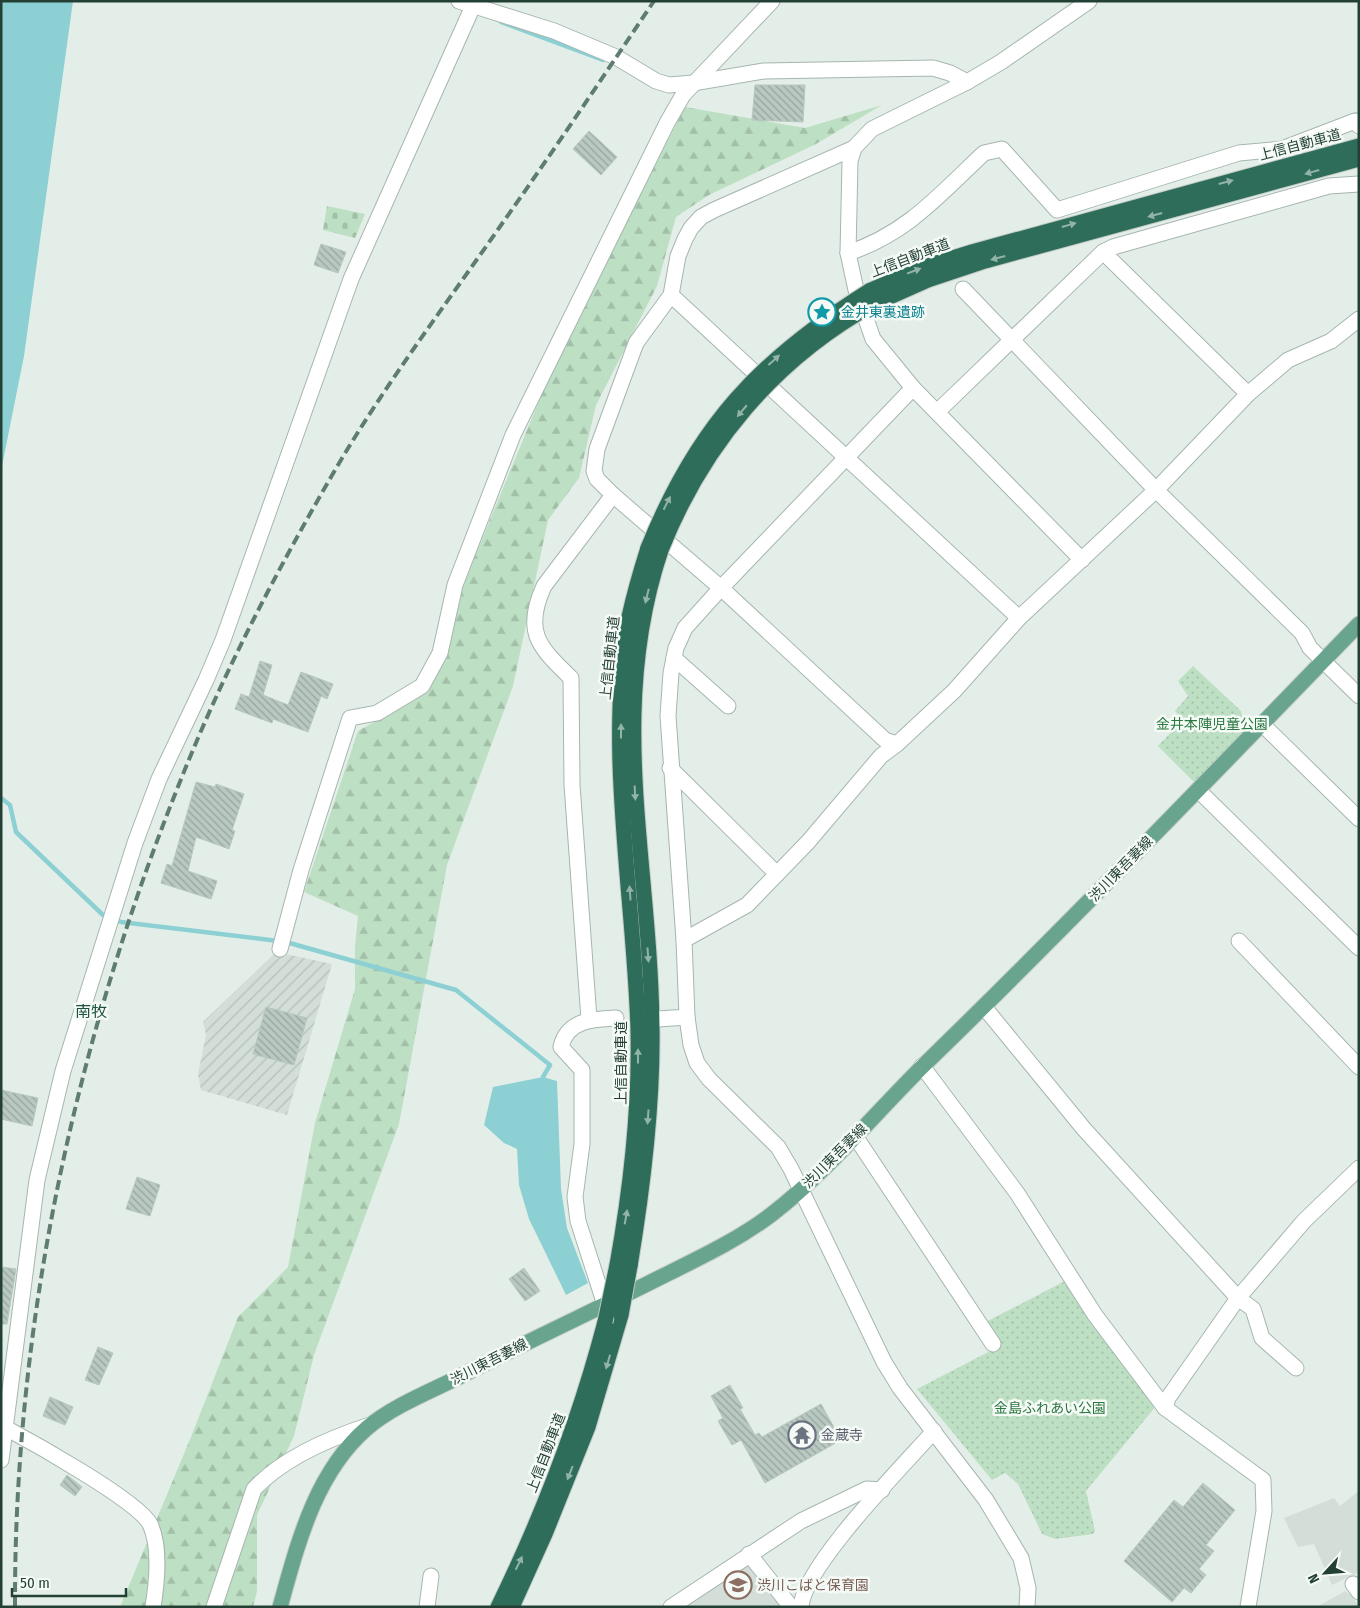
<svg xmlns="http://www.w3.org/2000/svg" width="1360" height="1608" font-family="'Fira Sans Condensed','Noto Sans JP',sans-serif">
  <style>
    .built { fill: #d2ded7 }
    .industrial { fill: url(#industrial-furrows) }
    .forest { fill: url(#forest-firs) }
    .cemetery { fill: url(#cemetery-stones) }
    .park { fill: url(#park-dots) }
    .water { fill: #8cd0d3 }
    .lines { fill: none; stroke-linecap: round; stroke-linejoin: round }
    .stream { stroke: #8cd0d3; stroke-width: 4.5 }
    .building { fill: url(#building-back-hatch); stroke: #b6c8bf }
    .minor-casing { stroke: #a6b6af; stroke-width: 17 }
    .major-casing { stroke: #c1cac6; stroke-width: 17 }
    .highway-casing { stroke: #c1cac6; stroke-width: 17 }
    .minor { stroke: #fff; stroke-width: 15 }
    .major { stroke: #68a48e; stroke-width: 15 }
    .highway { stroke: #2e6d59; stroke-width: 15 }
    .rail { stroke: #5e7c70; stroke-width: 4; stroke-dasharray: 10 5; stroke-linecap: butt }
    .highway-bridge-casing { stroke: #c1cac6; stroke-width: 17; stroke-linecap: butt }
    .highway-bridge { stroke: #2e6d59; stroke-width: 15 }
    .oneway { fill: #92b4a8 }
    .labels { text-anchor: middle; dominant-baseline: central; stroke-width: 5; stroke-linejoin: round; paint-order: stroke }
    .street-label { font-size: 14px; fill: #234035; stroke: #f5faf7 }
    .culture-label { font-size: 14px; fill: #0d838f; stroke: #f5faf7; text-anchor: start }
    .park-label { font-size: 14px; fill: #2c7841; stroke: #f5faf7 }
    .worship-label { font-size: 14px; fill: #5b616d; stroke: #f5faf7; text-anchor: start }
    .education-label { font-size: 14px; fill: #785e54; stroke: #f5faf7; text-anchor: start }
    .quarter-label { font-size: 16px; fill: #1e5340; stroke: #f5faf7 }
  </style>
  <defs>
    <pattern id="industrial-furrows" width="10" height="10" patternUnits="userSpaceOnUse" patternTransform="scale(1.25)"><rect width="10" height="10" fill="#d2ded7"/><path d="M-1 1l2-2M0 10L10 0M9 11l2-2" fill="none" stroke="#b4c0b9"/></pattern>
    <pattern id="forest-firs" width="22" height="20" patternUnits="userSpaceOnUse" patternTransform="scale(1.25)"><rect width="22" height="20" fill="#bddfc3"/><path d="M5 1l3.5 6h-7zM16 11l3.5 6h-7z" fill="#a2c0a8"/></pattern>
    <pattern id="cemetery-stones" width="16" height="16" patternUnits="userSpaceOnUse" patternTransform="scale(1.25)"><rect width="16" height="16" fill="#bddfc3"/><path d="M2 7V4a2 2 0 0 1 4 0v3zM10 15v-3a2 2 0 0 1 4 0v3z" fill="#a2c0a8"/></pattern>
    <pattern id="park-dots" width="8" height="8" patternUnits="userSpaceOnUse" patternTransform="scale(1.25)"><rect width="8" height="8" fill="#bddfc3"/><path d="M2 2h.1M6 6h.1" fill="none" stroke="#a2c0a8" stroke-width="1.8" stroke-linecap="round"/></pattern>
    <pattern id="building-back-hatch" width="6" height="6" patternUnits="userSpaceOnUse" patternTransform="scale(1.25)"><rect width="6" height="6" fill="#b9c9c1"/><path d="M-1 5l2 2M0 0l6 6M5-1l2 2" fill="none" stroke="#96a59e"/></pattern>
  </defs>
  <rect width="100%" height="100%" fill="#e4eee9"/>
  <g class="built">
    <polygon points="1359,1491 1359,1572 1332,1585 1314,1544 1298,1547 1284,1518 1334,1498 1340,1506"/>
    <polygon points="749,1563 784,1607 675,1607"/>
    <polygon points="1345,1591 1352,1596 1359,1607 1317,1607"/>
  </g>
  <polygon class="industrial" points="276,952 332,964 287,1115 201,1090 198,1074 206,1035 203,1022"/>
  <polygon class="forest" points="882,105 816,144 709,195 676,217 657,286 596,405 579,478 548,520 513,686 447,865 399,1124 314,1355 294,1436 257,1515 257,1591 253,1607 120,1607 191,1437 238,1317 288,1267 315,1123 355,989 355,946 358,916 304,892 358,731 421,696 446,660 464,583 553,367 685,107 805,128"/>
  <polygon class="cemetery" points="327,206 365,214 355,238 323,230"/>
  <g class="park">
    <polygon points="1193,666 1241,711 1242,716 1250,726 1195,783 1158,746 1183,720 1175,711 1188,696 1178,681"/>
    <polygon points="1065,1281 1156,1406 1086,1491 1095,1531 1093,1534 1055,1539 1042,1534 1018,1484 1005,1473 992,1480 917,1389 998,1347 984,1323"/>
  </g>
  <g class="water">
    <polygon points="1,1 73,1 24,356 1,471"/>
    <polygon points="543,1077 557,1081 561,1189 567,1228 588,1283 566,1295 529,1219 519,1185 517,1149 504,1143 484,1125 493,1087"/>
  </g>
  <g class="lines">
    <g class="stream">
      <polyline points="501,22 603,60"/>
      <polyline points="1,798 10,805 16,832 103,915 121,922 278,941"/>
      <polyline points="286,942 456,990 550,1065 543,1077"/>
    </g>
  </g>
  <g class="building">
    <polygon points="755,85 805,85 803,122 752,120"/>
    <polygon points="589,131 617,157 601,175 573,149"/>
    <polygon points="321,244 346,252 338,273 314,265"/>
    <polygon points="260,661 272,665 263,695 288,705 301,672 333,684 327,699 321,696 308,732 273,719 272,723 235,709 241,694 249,697"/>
    <polygon points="196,782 215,787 216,784 244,794 232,830 235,831 229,849 196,837 188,871 217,881 211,899 161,883 167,864 172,866"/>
    <polygon points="266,1007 307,1018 294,1065 253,1054"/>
    <polygon points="1,1090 38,1098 32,1126 1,1119"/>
    <polygon points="137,1177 160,1185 150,1216 126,1209"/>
    <polygon points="1,1267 16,1269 7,1324 1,1324"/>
    <polygon points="524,1268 540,1291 525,1301 509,1279"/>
    <polygon points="98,1347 113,1353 99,1385 85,1380"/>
    <polygon points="730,1385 743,1408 740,1409 755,1435 759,1433 762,1437 821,1404 841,1440 765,1483 741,1440 732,1445 718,1421 723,1418 711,1396"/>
    <polygon points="50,1397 73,1407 65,1425 43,1416"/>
    <polygon points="67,1475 82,1487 75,1496 60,1485"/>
    <polygon points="1203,1483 1235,1510 1206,1545 1214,1551 1199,1569 1206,1575 1191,1593 1184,1588 1172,1602 1124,1561 1174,1500 1183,1507"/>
  </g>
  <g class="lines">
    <g class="minor-casing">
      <g id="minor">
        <polyline points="459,1 554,31 616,57 656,81 669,85 693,83 764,71 933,68 950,73 967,82 1001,62 1089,1"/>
        <polyline points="967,82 872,129 854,148 850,161 848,253 856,290 873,339 913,388 1082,560"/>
        <polyline points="854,148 714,210 701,217 691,228 685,239 678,256 671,295 636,343 597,449 594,471 597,479 613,495 721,588 885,740 897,744"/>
        <path d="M848 253C908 233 940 194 984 153L1002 149 1057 210 1239 153 1282 149 1355 121 1359 126"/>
        <polyline points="963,289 1156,490 1302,633 1310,648 1359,696"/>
        <polyline points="671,295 1019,618"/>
        <polyline points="1248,394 1103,252 1113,247 1329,186 1359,184"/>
        <polyline points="937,412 1103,252"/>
        <polyline points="674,658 728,706"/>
        <polyline points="1262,724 1359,819"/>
        <polyline points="670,768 777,874"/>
        <polyline points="1198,790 1359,948"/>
        <polyline points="684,940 668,716 671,673 676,648 685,628 721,588 913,388"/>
        <polyline points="1239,941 1359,1067"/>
        <polyline points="280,949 301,870 350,718 377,713 422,686 440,653 455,585 513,435 667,123 683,95 772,1"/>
        <polyline points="984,1007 1084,1129 1238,1298 1253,1309 1262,1338 1296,1368"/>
        <polyline points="687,1017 691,1045 697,1063 709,1079 778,1147 791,1169 884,1362 900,1388 986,1500 1021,1558 1028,1588 1027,1607"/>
        <path d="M589 1019 572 785 571 678C539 647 523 632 544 586L613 495"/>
        <polyline points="658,1019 687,1017 684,940 747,905 808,842 881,756 897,744 954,691 1019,618 1156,490 1248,394 1288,360 1331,341 1359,319"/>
        <polyline points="922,1066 1017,1193 1095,1315 1165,1408"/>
        <polyline points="855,1136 993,1344"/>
        <path d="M605 1305 578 1221 575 1197 582 1144V1070L561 1047C567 1020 593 1019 616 1018"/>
        <path d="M4 1427C32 1442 138 1501 150 1524 161 1547 157 1582 153 1607"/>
        <polyline points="1,1460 37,1180 63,1071 135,843 159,779 206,680 223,640 351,279 473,6"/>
        <polyline points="749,1554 791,1607"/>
        <polyline points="1353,1584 1359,1592"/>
        <path d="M214 1607 254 1489C283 1458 330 1438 370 1425"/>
        <polyline points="427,1607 431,1576"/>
        <polyline points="671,1607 801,1521 867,1489 882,1490"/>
        <path d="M801 1607C803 1567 904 1465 934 1431"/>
        <polyline points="1248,1607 1264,1511 1263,1480 1165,1408 1168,1398 1238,1298 1304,1221 1359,1168"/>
      </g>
    </g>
    <g class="major-casing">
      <path id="major" d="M280 1607C298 1543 315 1473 367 1428 393 1406 429 1392 459 1377 525 1342 594 1311 661 1277 699 1258 738 1240 772 1214 829 1170 875 1113 927 1062 1074 919 1216 771 1359 624"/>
    </g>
    <g class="highway-casing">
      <g id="highway">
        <polyline points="869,291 927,266 972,252 1359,146"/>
        <polyline points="874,304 928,280 985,261 1359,159"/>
        <path d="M617 1265C631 1187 640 1108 638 1029 634 895 605 749 629 617 634 594 641 570 648 548"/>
        <path d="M630 1266C643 1188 653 1109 652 1030 651 863 606 714 661 550"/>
        <path d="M498 1607C543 1515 579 1421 605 1322"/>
        <polyline points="512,1607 545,1534 588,1427 621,1315"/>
      </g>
    </g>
    <use href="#minor" class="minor"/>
    <use href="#major" class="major"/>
    <use href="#highway" class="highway"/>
    <path class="rail" d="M15 1607C14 1318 78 1029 188 762 228 664 278 569 331 477 381 390 442 310 499 228 552 153 603 77 654 1"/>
    <g class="highway-bridge-casing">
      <g id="highway-bridge">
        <path d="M648 548C697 426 759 360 869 291"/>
        <path d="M661 550C703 444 775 359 874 304"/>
        <polyline points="621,1315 630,1266"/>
        <polyline points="605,1322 617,1265"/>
      </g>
    </g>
    <use href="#highway-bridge" class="highway-bridge"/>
  </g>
  <defs><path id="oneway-solid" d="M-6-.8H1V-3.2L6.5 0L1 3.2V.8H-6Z" transform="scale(1.25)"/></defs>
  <g class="oneway">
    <use href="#oneway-solid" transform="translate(1312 172) rotate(164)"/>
    <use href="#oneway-solid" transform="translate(1226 182) rotate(-15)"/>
    <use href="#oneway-solid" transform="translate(1155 215) rotate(165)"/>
    <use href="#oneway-solid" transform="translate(1069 225) rotate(-16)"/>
    <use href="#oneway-solid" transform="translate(998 258) rotate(165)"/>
    <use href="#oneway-solid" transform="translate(914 271) rotate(-21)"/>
    <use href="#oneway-solid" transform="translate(774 360) rotate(-42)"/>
    <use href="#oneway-solid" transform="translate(742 411) rotate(130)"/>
    <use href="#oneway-solid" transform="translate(667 503) rotate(-63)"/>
    <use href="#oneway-solid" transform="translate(647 596) rotate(104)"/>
    <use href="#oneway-solid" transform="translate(621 731) rotate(-90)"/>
    <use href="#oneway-solid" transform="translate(635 793) rotate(87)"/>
    <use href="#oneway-solid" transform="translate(630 893) rotate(-94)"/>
    <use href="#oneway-solid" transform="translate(648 955) rotate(86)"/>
    <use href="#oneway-solid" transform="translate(638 1056) rotate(-90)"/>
    <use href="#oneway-solid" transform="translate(648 1117) rotate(94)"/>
    <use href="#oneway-solid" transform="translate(626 1217) rotate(-80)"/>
    <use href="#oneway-solid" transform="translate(608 1362) rotate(106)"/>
    <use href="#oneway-solid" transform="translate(570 1473) rotate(111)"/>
    <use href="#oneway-solid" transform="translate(519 1563) rotate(-64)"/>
  </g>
  <defs>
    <g id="sight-ring" transform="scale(1.4375)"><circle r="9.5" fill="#f5faf7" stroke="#0f9aa8" stroke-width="1.5"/><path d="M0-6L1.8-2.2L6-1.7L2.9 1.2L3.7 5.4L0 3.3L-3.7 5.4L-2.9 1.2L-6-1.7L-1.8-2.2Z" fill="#0f9aa8"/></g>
    <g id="temple-ring" transform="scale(1.4375)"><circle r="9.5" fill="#f5faf7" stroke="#6b7280" stroke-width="1.5"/><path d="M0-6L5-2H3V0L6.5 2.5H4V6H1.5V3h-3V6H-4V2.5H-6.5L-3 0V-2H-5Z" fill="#6b7280"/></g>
    <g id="school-ring" transform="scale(1.4375)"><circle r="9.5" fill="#f5faf7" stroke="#8d6e63" stroke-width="1.5"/><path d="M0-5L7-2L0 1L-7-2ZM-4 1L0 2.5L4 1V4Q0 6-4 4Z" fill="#8d6e63"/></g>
  </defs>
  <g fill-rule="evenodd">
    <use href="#sight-ring" x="822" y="312"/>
    <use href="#temple-ring" x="802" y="1435"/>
    <use href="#school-ring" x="738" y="1585"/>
  </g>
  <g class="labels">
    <g class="street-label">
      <text transform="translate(1300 145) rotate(-15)">上信自動車道</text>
      <text transform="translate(910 258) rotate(-21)">上信自動車道</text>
      <text transform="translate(610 658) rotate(-84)">上信自動車道</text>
      <text transform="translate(1121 869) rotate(-46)">渋川東吾妻線</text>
      <text transform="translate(621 1063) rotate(-90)">上信自動車道</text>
      <text transform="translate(835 1156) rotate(-45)">渋川東吾妻線</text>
      <text transform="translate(489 1362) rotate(-27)">渋川東吾妻線</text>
      <text transform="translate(546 1453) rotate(-69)">上信自動車道</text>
    </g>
    <g class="culture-label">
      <text x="841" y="312">金井東裏遺跡</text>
    </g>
    <g class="park-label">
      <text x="1212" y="724">金井本陣児童公園</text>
      <text x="1050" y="1408">金島ふれあい公園</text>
    </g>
    <g class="worship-label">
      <text x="821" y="1435">金蔵寺</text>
    </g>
    <g class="education-label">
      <text x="757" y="1585">渋川こばと保育園</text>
    </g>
    <g class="quarter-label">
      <text x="91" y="1011">南牧</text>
    </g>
  </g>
  <rect width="1360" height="1608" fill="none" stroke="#234035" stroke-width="5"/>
  <g transform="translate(1325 1573) rotate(244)" stroke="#f5faf7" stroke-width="4" paint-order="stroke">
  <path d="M0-4L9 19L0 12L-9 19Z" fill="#234035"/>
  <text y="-8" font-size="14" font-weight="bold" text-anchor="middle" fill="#234035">N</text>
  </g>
  <path d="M12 1588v8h114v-8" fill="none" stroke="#234035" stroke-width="2.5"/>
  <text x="20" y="1588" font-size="15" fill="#234035" stroke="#f5faf7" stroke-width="4" paint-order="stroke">50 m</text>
</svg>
